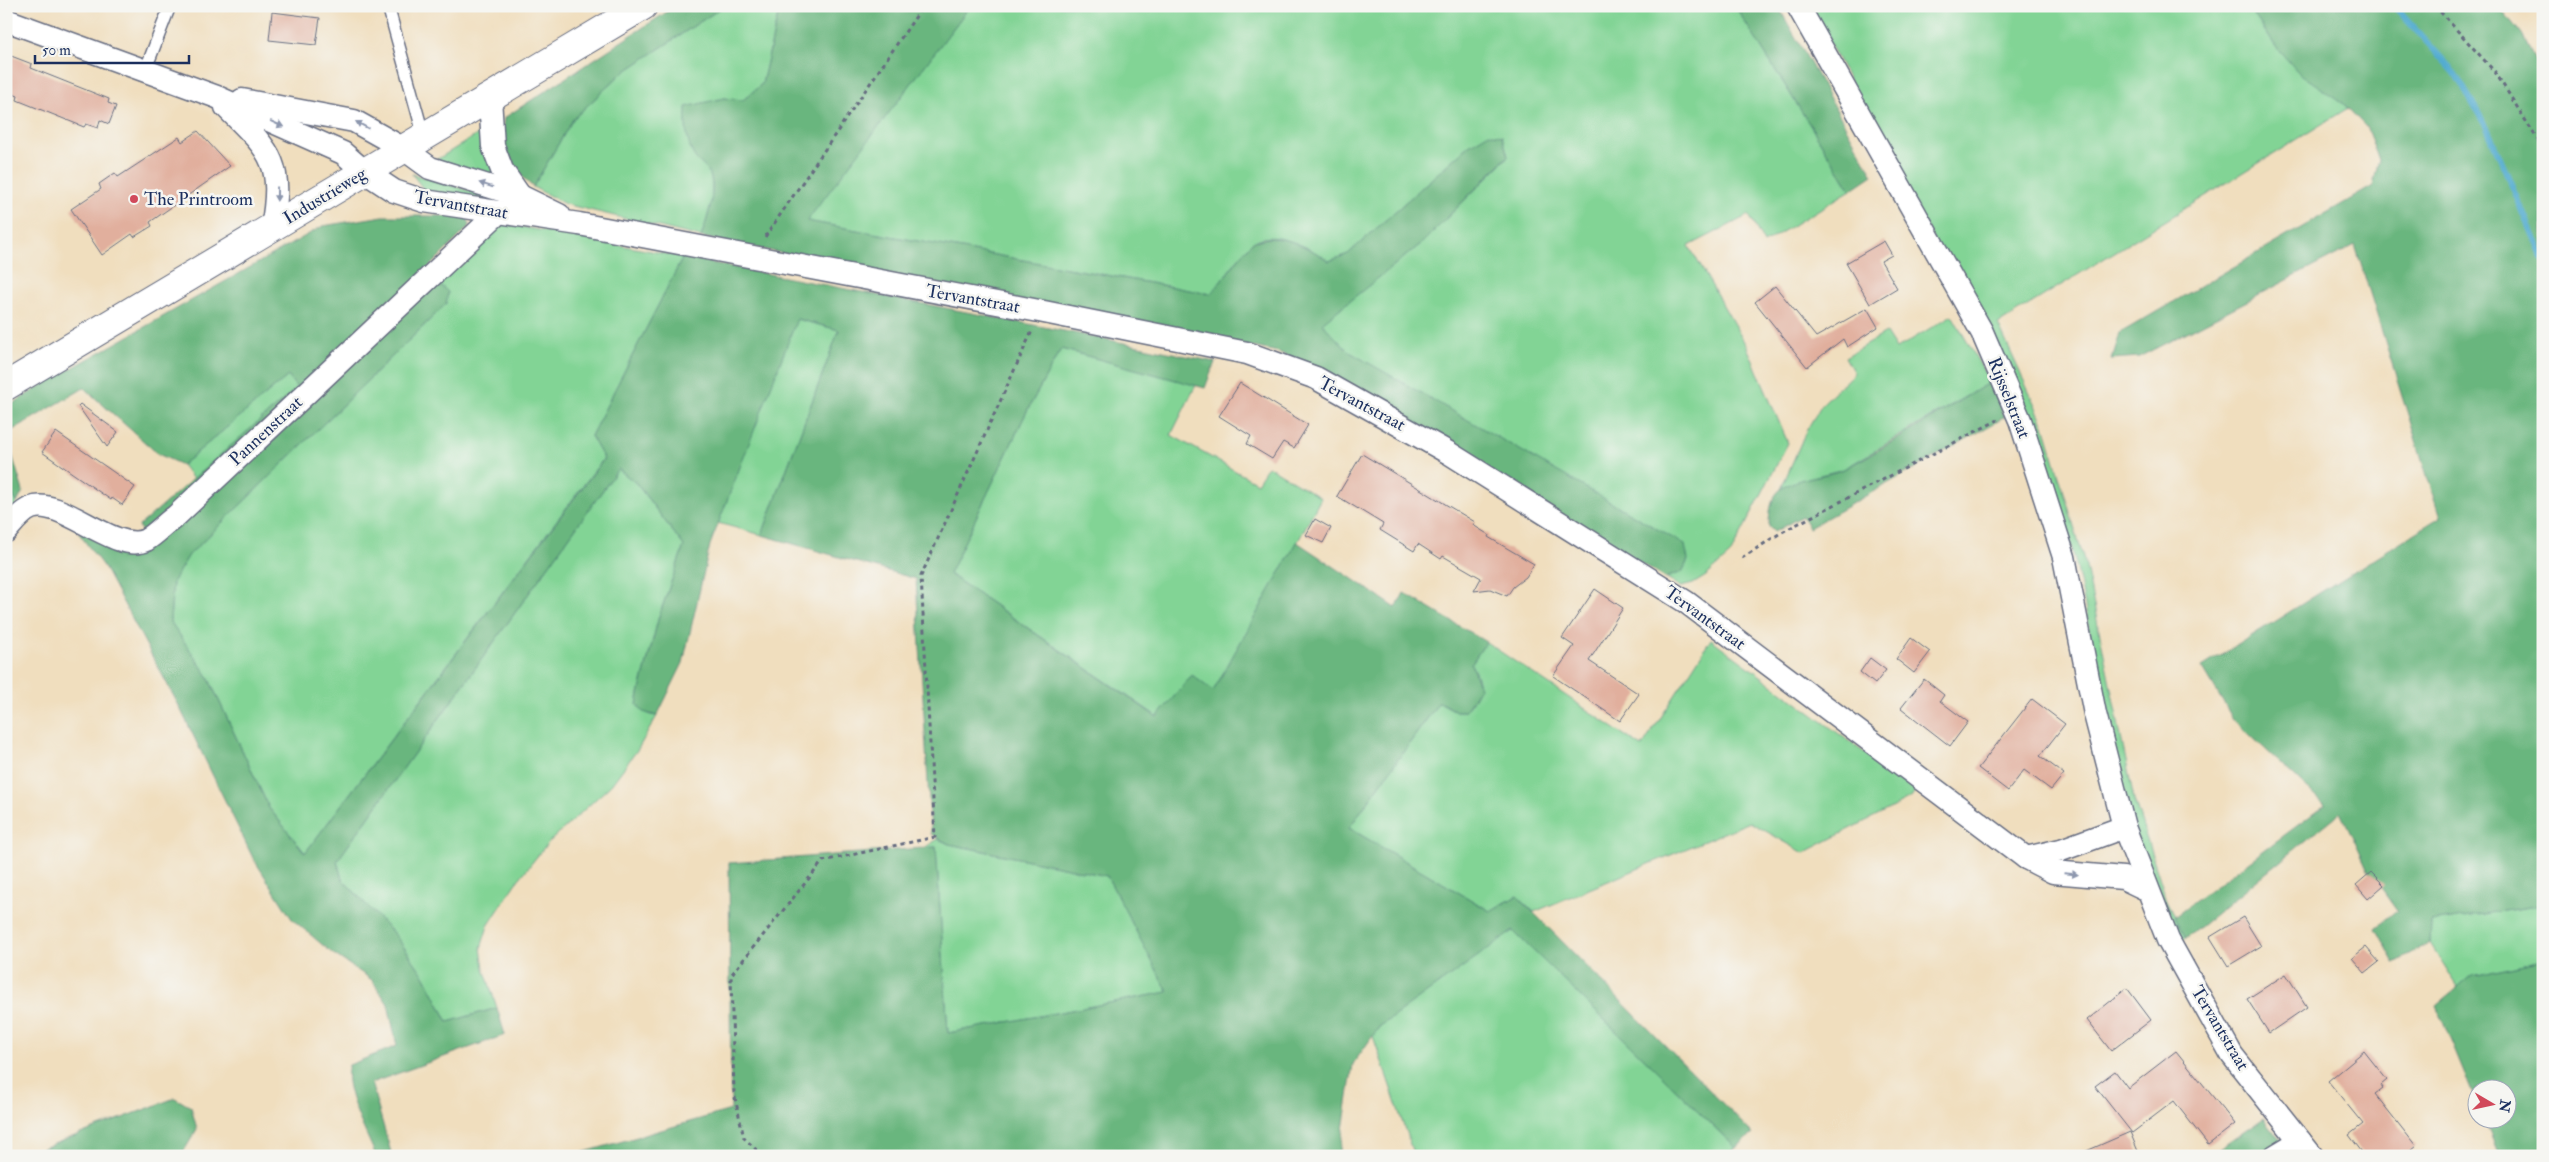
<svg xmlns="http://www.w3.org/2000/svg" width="2549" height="1162" font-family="'IM FELL Double Pica',serif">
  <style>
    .green { fill: #82d495; stroke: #4e827a }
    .forest { fill: #69b67e; stroke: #42726e }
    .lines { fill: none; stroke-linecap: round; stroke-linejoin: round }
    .stream { stroke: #52acd0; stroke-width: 6 }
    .building { fill: #e1af9d }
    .service-casing { stroke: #666c80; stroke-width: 14 }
    .minor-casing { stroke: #666c80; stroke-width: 25 }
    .secondary-casing { stroke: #666c80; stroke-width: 30 }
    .path { stroke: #666c80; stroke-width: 3; stroke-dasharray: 4 4; stroke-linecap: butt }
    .service { stroke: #fff; stroke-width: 11 }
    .minor { stroke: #fff; stroke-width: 22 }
    .secondary { stroke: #fff; stroke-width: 28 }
    .oneway { fill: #8d97ae }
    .poi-dot { fill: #d1495b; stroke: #f6f6f2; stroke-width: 2 }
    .labels { text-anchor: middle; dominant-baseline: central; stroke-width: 5; stroke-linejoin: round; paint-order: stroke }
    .street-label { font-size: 18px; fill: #1b2f5e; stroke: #f6f6f2 }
    .poi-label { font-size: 18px; fill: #1b2f5e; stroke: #f6f6f2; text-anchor: start }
  </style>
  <rect width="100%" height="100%" fill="#f6f6f2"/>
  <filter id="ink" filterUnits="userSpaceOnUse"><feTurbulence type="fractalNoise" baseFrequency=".02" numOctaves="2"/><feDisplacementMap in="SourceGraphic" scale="10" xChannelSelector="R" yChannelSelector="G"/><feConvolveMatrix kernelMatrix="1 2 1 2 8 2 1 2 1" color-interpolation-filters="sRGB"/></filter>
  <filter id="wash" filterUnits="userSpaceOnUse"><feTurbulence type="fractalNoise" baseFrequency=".0096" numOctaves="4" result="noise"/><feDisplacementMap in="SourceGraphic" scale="20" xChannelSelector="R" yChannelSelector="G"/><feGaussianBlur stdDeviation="1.12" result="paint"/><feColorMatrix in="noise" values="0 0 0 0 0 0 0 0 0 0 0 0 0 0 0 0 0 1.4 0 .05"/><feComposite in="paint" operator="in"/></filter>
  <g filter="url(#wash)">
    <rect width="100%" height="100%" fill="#f0debe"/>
    <g class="green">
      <path d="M724 6H777L779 10 762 84 743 100 724 98 694 156C698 159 704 163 706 166 719 186 708 217 701 237L565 204 533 187 573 119 621 74Z"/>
      <path d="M970 6H1735L1851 190 1764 243 1749 215 1689 246 1747 347 1788 443 1730 555 1706 576 1693 584 1681 587 1665 578 1682 572 1688 560 1348 351 1321 323 1422 243 1508 157 1502 136 1469 145 1348 254 1329 261C1312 249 1268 225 1250 245 1236 260 1224 278 1211 294L806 221Z"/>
      <path d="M1810 6H2248L2276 47 2348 108 1998 324 2044 425 2086 567 2134 800 2167 901 2186 938 2181 942C2131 853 2111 745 2092 646 2087 619 2083 591 2076 564 2064 518 2049 472 2032 427Z"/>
      <polygon points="480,133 483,133 501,179 436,160"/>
      <polygon points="412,174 512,203 425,191"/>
      <polygon points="501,223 683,257 591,436 604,458 305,853 269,808 207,675 170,621 173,581 189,555 446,304 436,281"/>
      <polygon points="1952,315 1990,382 1844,469 1808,478 1781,489 1806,431 1822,404 1854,373 1845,357 1886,333 1896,349"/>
      <polygon points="796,319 839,330 762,535 718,523"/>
      <polygon points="1061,349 1196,385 1171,435 1257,483 1268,466 1321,498 1271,592 1213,692 1192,675 1158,717 949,574 1027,411"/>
      <polygon points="288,376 297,388 193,479 182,465"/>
      <polygon points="618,469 636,483 684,546 659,616 639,694 637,705 650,715 657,716 638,749 611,785 547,844 515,884 488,926 481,948 484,968 497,1008 448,1022 425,977 396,936 342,879 337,861"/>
      <polygon points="6,481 17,503 6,517"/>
      <path d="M1711 639 1915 790 1912 797 1804 853 1750 822 1534 912 1517 896 1490 911 1349 828 1439 702 1456 711H1465C1480 691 1483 687 1471 664L1486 642 1642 747Z"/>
      <polygon points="938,839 949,844 1107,876 1169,992 948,1033 936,847 924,848"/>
      <polygon points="2543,905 2543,960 2472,975 2458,987 2430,943 2431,922"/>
      <polygon points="1513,930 1736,1148 1719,1156 1414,1156 1373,1036 1379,1027"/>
    </g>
    <g class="forest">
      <path d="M676 6H724L621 74 573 119 533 187C507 163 498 155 504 118Z"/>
      <path d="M777 6H970L807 221 1211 294 1251 243C1277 230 1307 246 1329 261L1348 254 1469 145 1489 133 1502 136 1508 156 1422 243 1322 323 1348 351 1685 545 1688 560 1682 572 1665 578 1326 372 1278 352 701 237C707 220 713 202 712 184 711 167 700 166 694 156 686 143 685 121 686 107L724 98 743 100 762 84 779 11Z"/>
      <polygon points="1735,6 1778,6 1873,175 1851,190"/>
      <polygon points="2248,6 2499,6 2522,35 2543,77 2543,905 2431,922 2430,943 2395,963 2376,928 2397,911 2368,870 2341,812 2186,938 2174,917 2325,805 2233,719 2202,667 2440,517 2355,245 2139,357 2112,359 2120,333 2373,186 2379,159 2366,127 2343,103 2299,73 2276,47"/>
      <path d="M383 216H467L470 226 425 271 448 292 446 304 189 555 173 581 170 621 207 675 269 808 305 853 604 459 591 436 683 257C860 293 1039 324 1215 362L1205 388 1061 349 1027 411 949 574 1157 717 1192 675 1213 691 1297 542 1396 608 1404 593 1486 642 1471 664 1480 688 1465 711H1456L1439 702 1349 828 1490 911 1517 896 1753 1134 1736 1148 1513 931 1379 1027 1353 1064 1339 1156H571L731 1110 729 863 936 847 948 1033 1168 992 1107 876 949 844 931 834 916 579 762 535 839 330 797 319 710 545 683 663 657 716 643 712 637 705 639 694 659 616 684 546 636 483 618 469 337 861 342 879 396 936 425 977 448 1022 497 1008 505 1035 371 1083 392 1156H376C367 1134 341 1087 349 1065L397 1046 388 1004 372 980 332 953 292 919 253 858 178 704 105 569 78 532 148 546 139 526 297 388 288 376 182 465 158 454 84 388 6 434V408L42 385 323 226Z"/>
      <path d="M1990 382 2005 417 1809 528 1802 516 1774 532 1769 527C1769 515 1770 497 1781 489 1797 476 1827 477 1846 468 1895 442 1942 411 1990 382Z"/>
      <polygon points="6,435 23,491 17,503 6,481"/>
      <polygon points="2543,960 2543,1156 2499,1156 2484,1120 2506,1120 2506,1090 2476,1090 2476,1102 2436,1005 2472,975"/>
      <polygon points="175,1098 191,1107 197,1129 181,1156 22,1156"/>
      <polygon points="2264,1118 2293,1156 2209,1156"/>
    </g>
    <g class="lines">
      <polyline class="stream" points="2394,6 2455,73 2487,128 2543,258"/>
    </g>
    <g id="blocks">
      <g class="building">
        <polygon points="272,12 320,18 316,45 269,40"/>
        <polygon points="6,54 32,64 31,68 109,99 108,103 116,106 109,124 100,120 98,128 86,124 84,127 17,100 18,96 6,91"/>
        <polygon points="198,131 230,166 150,222 152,226 134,237 132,234 102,255 71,209 101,189 99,184 115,173 118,177 179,137 182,142"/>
        <polygon points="1884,241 1892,255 1881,261 1897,288 1870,304 1846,263"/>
        <polygon points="1775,286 1816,337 1867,308 1878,327 1847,347 1843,339 1807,367 1755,302"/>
        <polygon points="1240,383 1308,425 1294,448 1283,442 1272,459 1247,444 1251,436 1219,416"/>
        <polygon points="80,404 118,432 107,447 78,406"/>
        <polygon points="56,432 135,487 122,505 112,498 111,500 42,452"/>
        <polygon points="1362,454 1475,522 1473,525 1489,535 1488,537 1534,564 1526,577 1513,587 1507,596 1490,589 1474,591 1481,578 1443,556 1441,559 1418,544 1414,551 1380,530 1383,524 1337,496"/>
        <polygon points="1315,519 1331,528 1323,543 1306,535"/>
        <polygon points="1595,589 1623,608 1589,661 1639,694 1620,721 1553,676 1574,646 1562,638"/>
        <polygon points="1911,638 1930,652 1914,673 1896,659"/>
        <polygon points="1870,658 1886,670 1875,684 1860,672"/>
        <polygon points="1924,679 1944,695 1940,701 1968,722 1950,746 1901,708"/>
        <polygon points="2032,699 2065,724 2040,756 2064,774 2051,790 2024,770 2008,791 1978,768"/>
        <polygon points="2371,872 2384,885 2368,899 2356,885"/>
        <polygon points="2243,917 2261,946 2228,966 2210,937"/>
        <polygon points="2366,947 2379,962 2365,973 2352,958"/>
        <polygon points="2286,974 2307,1007 2269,1033 2247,999"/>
        <polygon points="2127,988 2151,1020 2111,1051 2087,1020"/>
        <polygon points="2176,1051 2235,1124 2208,1145 2174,1101 2132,1133 2095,1086 2115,1071 2128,1088"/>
        <polygon points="2364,1051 2387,1080 2381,1085 2383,1088 2375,1094 2416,1146 2404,1156 2365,1156 2349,1135 2363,1124 2328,1081"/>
        <polygon points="2130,1132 2140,1156 2075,1156"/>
      </g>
    </g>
  </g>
  <g filter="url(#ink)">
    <use href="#blocks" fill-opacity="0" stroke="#666c80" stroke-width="1"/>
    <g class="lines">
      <g class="service-casing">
        <g id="service">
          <polyline points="388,6 424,137"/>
          <polyline points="145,71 170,6"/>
        </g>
      </g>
      <g class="minor-casing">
        <g id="minor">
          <polyline points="1798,6 1982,332 2020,420 2064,557 2095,714 2124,827 2168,940 2232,1055 2312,1156"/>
          <polyline points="6,20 217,97 343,153 365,172 394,191 424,201 579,224 1039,311 1247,353 1316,378 1449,453 1686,602 2026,858 2053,872 2123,878 2146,889"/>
          <polyline points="490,98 493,146 502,170 520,196"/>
          <polyline points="242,100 354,121 404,149 430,168 520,196 559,215"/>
          <path d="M226 107C271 152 284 161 272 228"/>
          <path d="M6 531C13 523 21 512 31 508 60 496 116 555 146 540 156 534 166 523 176 516L499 212"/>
          <polyline points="2026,858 2061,850 2124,827"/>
          <polyline points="2275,1156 2300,1141"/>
        </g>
      </g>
      <g class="secondary-casing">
        <polyline id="secondary" points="6,386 643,6"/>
      </g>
      <g class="path">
        <polyline points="2435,6 2495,72 2543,148"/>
        <polyline points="765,237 923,6"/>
        <polyline points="1742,558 1782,532 1998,420"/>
        <polyline points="763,1156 744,1138 734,1093 731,975 823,861 935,837 921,576 1032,331"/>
      </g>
      <use href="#service" class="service"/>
      <use href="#minor" class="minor"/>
      <use href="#secondary" class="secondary"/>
    </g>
    <defs><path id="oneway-solid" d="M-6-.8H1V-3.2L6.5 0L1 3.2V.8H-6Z" transform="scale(1.25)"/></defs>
    <g class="oneway">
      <use href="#oneway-solid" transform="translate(277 124) rotate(24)"/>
      <use href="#oneway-solid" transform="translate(362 125) rotate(-151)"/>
      <use href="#oneway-solid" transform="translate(486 185) rotate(-163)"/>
      <use href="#oneway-solid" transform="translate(277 194) rotate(91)"/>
      <use href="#oneway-solid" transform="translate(2071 874) rotate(5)"/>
    </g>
  </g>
  <circle class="poi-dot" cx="134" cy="199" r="5"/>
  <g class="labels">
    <g class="street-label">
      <text transform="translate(325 196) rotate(-31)">Industrieweg</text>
      <text transform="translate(461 205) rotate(10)">Tervantstraat</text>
      <text transform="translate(973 299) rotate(10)">Tervantstraat</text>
      <text transform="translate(2009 398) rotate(68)">Rijsselstraat</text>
      <text transform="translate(1362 404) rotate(28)">Tervantstraat</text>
      <text transform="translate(266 431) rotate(-43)">Pannenstraat</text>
      <text transform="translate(1705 618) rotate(36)">Tervantstraat</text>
      <text transform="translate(2220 1028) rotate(59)">Tervantstraat</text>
    </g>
    <g class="poi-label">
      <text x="144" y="199">The Printroom</text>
    </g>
  </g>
  <rect width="2549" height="1162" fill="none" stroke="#f6f6f2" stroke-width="25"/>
  <g transform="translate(2492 1104) rotate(99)"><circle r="24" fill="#f6f6f2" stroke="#9ea6b7"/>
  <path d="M0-4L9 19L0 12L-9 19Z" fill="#d1495b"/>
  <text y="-8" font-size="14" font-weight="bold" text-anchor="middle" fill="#1b2f5e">N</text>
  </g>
  <path d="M35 55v8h154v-8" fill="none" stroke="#1b2f5e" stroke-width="2.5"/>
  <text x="42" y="55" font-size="15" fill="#1b2f5e" stroke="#f6f6f2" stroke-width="4" paint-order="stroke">50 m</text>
</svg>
